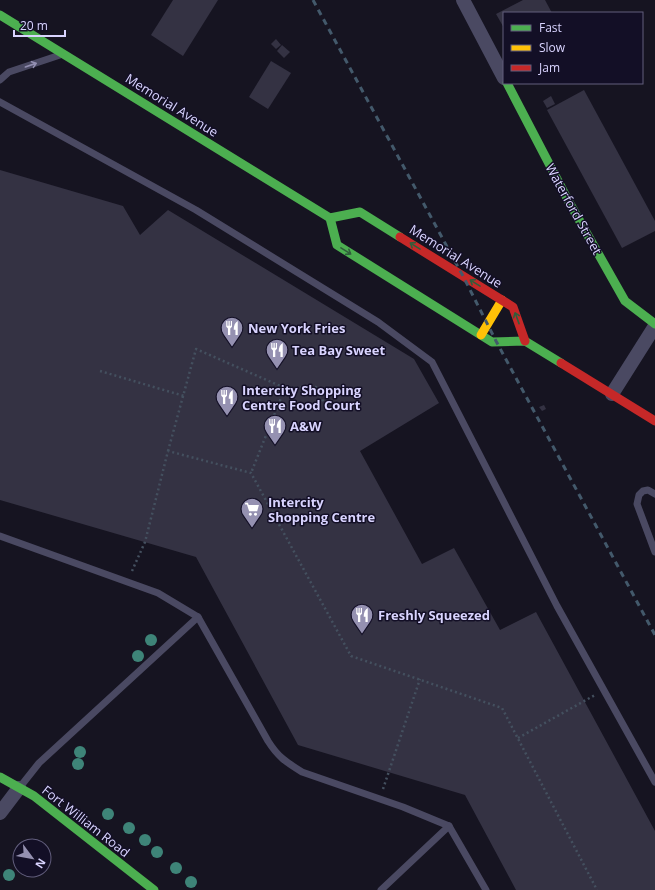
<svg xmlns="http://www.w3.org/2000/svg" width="655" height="890" font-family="'Open Sans',sans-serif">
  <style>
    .building { fill: #343243 }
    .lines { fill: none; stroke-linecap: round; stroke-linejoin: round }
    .path { stroke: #44505f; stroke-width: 2.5; stroke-dasharray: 2 3; stroke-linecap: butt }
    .lane { stroke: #4a4962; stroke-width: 7 }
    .street { stroke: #4a4962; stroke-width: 14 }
    .fast { stroke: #4caf50; stroke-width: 9 }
    .slow { stroke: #ffc107; stroke-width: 9 }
    .jam { stroke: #c62828; stroke-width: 9 }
    .rail { stroke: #43596b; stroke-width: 3; stroke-dasharray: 6 5; stroke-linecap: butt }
    .tree { fill: #3e8478 }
    .oneway { stroke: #928eb0 }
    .oneway2 { stroke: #305f3b }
    .labels { text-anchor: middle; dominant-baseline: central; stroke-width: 3; stroke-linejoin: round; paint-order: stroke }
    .street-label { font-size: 13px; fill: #d9d4ff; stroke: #130f26 }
    .poi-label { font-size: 13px; font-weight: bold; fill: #d9d4ff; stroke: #130f26; text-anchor: start }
  </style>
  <rect width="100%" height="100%" fill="#161421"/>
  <g class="building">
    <polygon points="173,0 218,0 183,56 151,35"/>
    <polygon points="523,0 545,0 552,13 504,13 504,28 496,14"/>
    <polygon points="276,39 281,45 276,49 271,44"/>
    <polygon points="282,45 290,52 284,58 277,51"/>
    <polygon points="271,61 291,73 268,109 249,97"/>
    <polygon points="584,90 655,221 655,231 622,248 547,110"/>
    <polygon points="551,96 555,104 547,108 543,101"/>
    <polygon points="0,170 123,206 140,235 168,210 414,359 439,403 360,451 422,564 454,548 500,630 536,612 655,831 655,890 516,890 465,795 298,745 196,557 0,500"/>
    <polygon points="544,405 546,409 542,411 539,407"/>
  </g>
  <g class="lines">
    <g class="path">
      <polyline points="100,371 184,396"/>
      <polyline points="285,388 316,387 329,413"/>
      <polyline points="168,451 196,349 285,388 251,473"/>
      <polyline points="132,571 145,542 168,451 251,473 351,656 502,708 597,890"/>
      <polyline points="518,738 595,695"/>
      <polyline points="383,789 420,679"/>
    </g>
    <g class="lane">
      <polyline points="0,80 9,72 60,55"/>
      <polyline points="0,102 196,210 378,322 432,362 557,606 655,782"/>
      <polyline points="655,494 648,490 643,491 639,495 637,504 655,552"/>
      <path d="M0 536 158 593 198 617 268 741C278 757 286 762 302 772L403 807 449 826 486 890"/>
      <polyline points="20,787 39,763 198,617"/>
      <polyline points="381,890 449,826"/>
    </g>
    <g class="street">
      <polyline points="463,0 504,78"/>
      <polyline points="612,394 655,326"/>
      <polyline points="0,813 19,788"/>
    </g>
    <g class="fast">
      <polyline points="0,15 330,218 360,212 400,237"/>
      <polyline points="507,83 569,202 625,301 655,324"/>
      <polyline points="330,218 337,245 492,342 525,341 561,363"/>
      <polyline points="0,777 34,796 154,890"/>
    </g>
    <polyline class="slow" points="481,335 502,300"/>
    <g class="jam">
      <polyline points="400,237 513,307 525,341"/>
      <polyline points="561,363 655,421"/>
    </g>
    <polyline class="rail" points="313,0 463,276 496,341 655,635"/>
  </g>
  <g class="tree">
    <circle cx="151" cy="640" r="6"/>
    <circle cx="138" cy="656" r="6"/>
    <circle cx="80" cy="752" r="6"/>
    <circle cx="78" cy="764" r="6"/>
    <circle cx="108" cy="814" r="6"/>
    <circle cx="129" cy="828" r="6"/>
    <circle cx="145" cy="840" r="6"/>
    <circle cx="157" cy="852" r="6"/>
    <circle cx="176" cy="868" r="6"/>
    <circle cx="9" cy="875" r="6"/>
    <circle cx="191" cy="882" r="6"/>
  </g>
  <defs><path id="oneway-shaft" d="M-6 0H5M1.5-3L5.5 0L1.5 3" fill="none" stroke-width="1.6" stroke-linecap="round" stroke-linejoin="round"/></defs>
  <use class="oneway" href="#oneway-shaft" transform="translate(31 65) rotate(-19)"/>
  <g class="oneway2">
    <use href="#oneway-shaft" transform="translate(415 246) rotate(-148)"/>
    <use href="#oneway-shaft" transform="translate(346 251) rotate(32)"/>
    <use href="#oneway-shaft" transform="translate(475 283) rotate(-148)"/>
    <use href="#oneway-shaft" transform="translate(517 318) rotate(-110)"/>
  </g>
  <defs>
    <g id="restaurant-pin" transform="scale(1.15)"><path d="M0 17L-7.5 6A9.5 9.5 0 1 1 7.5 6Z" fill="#9591b1" stroke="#130f26"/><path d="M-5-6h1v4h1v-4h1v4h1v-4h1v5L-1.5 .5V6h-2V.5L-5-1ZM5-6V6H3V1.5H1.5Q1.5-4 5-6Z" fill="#fff"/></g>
    <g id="supermarket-pin" transform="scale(1.15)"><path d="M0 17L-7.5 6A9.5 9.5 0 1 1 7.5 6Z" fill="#9591b1" stroke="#130f26"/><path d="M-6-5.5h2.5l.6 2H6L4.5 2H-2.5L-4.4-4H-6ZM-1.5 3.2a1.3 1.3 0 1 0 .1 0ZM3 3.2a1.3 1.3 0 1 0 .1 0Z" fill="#fff"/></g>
  </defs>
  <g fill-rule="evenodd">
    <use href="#restaurant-pin" x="232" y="328"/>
    <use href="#restaurant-pin" x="277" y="350"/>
    <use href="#restaurant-pin" x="227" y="397"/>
    <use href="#restaurant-pin" x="275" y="426"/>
    <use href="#supermarket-pin" x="252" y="509"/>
    <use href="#restaurant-pin" x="362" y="615"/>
  </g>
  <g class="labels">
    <g class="street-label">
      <text transform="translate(172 105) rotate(32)">Memorial Avenue</text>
      <text transform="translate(574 209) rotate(61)">Waterford Street</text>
      <text transform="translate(456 256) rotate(32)">Memorial Avenue</text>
      <text transform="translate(86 821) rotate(38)">Fort William Road</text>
    </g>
    <g class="poi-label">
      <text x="248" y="328">New York Fries</text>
      <text x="292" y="350">Tea Bay Sweet</text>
      <text x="242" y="390">Intercity Shopping<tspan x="242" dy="15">Centre Food Court</tspan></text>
      <text x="290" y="426">A&amp;W</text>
      <text x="268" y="502">Intercity<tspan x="268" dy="15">Shopping Centre</tspan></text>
      <text x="378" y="615">Freshly Squeezed</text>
    </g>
  </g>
  <rect x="503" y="12" width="140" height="72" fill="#130f26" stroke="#625e7d"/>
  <rect x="511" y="25" width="20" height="6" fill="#4caf50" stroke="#625e7d"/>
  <text x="539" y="32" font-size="12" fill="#d9d4ff">Fast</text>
  <rect x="511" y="45" width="20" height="6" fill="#ffc107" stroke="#625e7d"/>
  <text x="539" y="52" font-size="12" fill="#d9d4ff">Slow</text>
  <rect x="511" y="65" width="20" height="6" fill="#c62828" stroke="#625e7d"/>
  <text x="539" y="72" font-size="12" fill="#d9d4ff">Jam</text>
  <g transform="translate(32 858) rotate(122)"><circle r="19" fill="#130f26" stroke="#625e7d"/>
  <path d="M0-3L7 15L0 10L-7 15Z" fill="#9591b1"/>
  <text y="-6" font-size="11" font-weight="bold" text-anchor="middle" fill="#d9d4ff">N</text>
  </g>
  <path d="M14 30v6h51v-6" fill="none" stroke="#d9d4ff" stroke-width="2"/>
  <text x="20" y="30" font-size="12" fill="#d9d4ff" stroke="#130f26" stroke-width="3" paint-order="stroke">20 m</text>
</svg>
